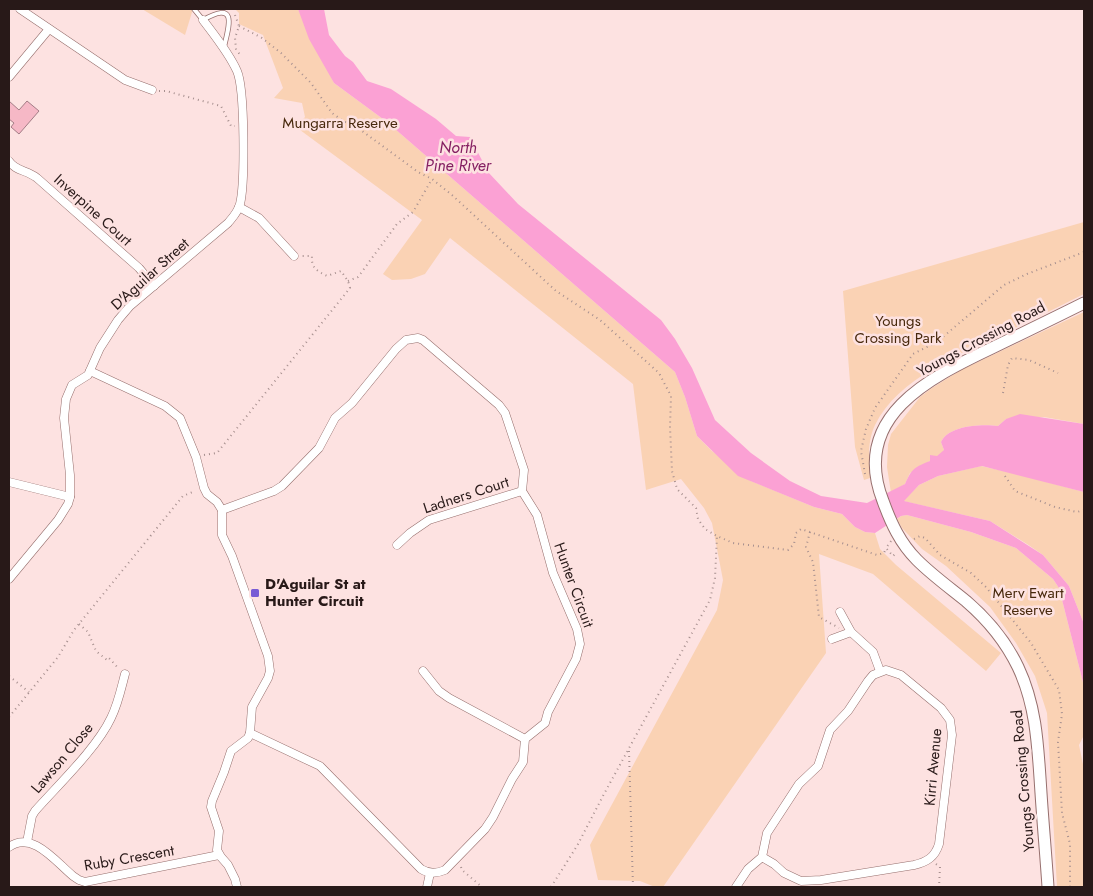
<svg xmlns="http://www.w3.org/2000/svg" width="1093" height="896" font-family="Jost,sans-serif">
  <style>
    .green { fill: #fad2b4 }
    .water { fill: #fba1d4 }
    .building { fill: #f6b8c6; stroke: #a47d86 }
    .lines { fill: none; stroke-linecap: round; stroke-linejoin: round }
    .service-casing { stroke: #966f6d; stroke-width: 5.5 }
    .minor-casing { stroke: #966f6d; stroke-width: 9 }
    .secondary-casing { stroke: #966f6d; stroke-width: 13 }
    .path { stroke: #a7908f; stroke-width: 2; stroke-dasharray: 1 4; stroke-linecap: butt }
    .service { stroke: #fff; stroke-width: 4 }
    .minor { stroke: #fff; stroke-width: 8 }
    .secondary { stroke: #fff; stroke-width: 11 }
    .poi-dot { fill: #785bd5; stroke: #fde2e1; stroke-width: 2 }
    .labels { text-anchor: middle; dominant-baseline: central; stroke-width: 5; stroke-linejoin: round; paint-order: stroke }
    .park-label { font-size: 15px; fill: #48290d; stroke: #fde2e1 }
    .street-label { font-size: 15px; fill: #281918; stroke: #fde2e1 }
    .poi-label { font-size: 15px; font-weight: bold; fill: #281918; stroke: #fde2e1; text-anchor: start }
    .water-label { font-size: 16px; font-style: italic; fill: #851f62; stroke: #fde2e1 }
  </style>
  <rect width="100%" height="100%" fill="#fde2e1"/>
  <g class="green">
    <polygon points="142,9 193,9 185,35"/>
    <polygon points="235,9 298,9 334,83 387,122 675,372 685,397 697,436 712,451 751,481 814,507 842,514 855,527 865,532 875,533 880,549 896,565 1001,653 986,671 873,574 819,554 826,653 663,887 655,887 640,881 598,880 590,845 717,610 723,580 712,523 704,508 681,479 646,490 633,384 450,238 425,274 411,279 392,280 383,274 422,220 296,127 305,117 302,103 274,98 283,88 263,35 239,24 239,13"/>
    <path d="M1084 222V294C1058 307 1032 320 1006 332 961 354 898 378 875 425 867 442 869 460 870 478L864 480 855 447 843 291Z"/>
    <path d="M1084 312V424L1044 417 1006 419 998 426C982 424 949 425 941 442L944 450 943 453 910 473 905 484 891 493 887 467 888 445 891 434 920 397 932 388 961 370Z"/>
    <polygon points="981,466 1021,475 1084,492 1084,624 1069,586 1043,555 1027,544 990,521 903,501 919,485 938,476"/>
    <polygon points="907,515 971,532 1016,548 1053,579 1059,588 1084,686 1084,735 1079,745 1084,769 1084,887 1057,887 1047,713 1035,676 1016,643 990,607 946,566 922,549 902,528 897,519 901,516"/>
  </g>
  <path class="water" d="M298 9H324L329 35 345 56 353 62 367 81 391 89 436 119 456 136 470 137 488 172 518 204 661 320 675 339 692 368 715 420 751 453 790 481 821 496 867 503 905 484C912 468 915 467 930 461V455L937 456 944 450 941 442C949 425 982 424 998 426L1006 419 1020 414 1084 424V492L982 466 938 476 919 485 904 501 990 521 1043 555 1069 586 1084 624V686L1059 588 1053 579 1016 548 971 532 907 515 901 516 875 533 865 532 855 527 842 514 814 507 738 476 697 436 685 397 675 372 387 122 334 83 309 39Z"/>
  <polygon class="building" points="9,101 19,110 27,101 39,111 19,134 11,127 14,123 9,119"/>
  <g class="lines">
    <g class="service-casing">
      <path id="service" d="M194 9 203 20C238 0 229 26 224 47"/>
    </g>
    <g class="minor-casing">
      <g id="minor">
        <polyline points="20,9 125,80 152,90"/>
        <polyline points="9,77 49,29"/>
        <path d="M9 161C15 171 27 170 37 178L139 268 154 286"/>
        <polyline points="239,207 259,218 294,256"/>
        <polyline points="90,371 165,406 180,418 196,457 204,488 207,494 217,502 222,510 222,535 232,556 268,656 270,671 268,678 252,707 250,733 248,738 231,751 224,772 212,801 211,807 219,831 217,850 221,857 228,865 235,879 237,887"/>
        <polyline points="9,482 70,497"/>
        <path d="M222 510 274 491 282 486 319 448 335 418 352 403 396 349 406 340 418 338 423 340 499 405 505 413 524 470 522 491 537 515 553 573 577 629 580 644 576 659 548 712 545 723 525 739 523 762 512 779 493 817 485 829 445 870C436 874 429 874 421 869L320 766 250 733"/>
        <polyline points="397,545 410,533 429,520 522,491"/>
        <path d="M9 579 58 520 68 504 70 497V475L64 418 66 399 72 385 88 375 100 348 118 320 130 306 228 223C233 217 238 212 240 204 245 184 245 89 237 71 229 53 215 36 203 20"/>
        <polyline points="851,632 873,652 880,671"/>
        <polyline points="832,639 851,632 840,612"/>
        <polyline points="423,671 439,691 449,698 525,739"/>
        <path d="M27 842 32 816 35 811C58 785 97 748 111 718 118 704 121 689 125 674"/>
        <path d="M9 847C32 830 56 862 73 876L79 880 85 882 219 855"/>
        <polyline points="427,887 430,873"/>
        <path d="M736 887 748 869 762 857 767 833 799 784 818 766 830 730 848 711 868 681 873 675 886 670 901 675 941 708 950 720 952 735 939 844C935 857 927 862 914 865L821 880 801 881 784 873 774 864 762 857"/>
      </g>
    </g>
    <g class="secondary-casing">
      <path id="secondary" d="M1048 887C1046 856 1043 824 1041 793 1038 749 1037 707 1018 667 1006 642 987 619 966 601 950 588 932 575 917 560 900 543 891 523 883 501 850 417 929 378 992 348 1023 333 1054 318 1084 303"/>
    </g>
    <g class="path">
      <polyline points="235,15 239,26 235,38 236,49 241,56"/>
      <polyline points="239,26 262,38 281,53 311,83 332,113 343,121 358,128 418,172 432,179 452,195 556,291 600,320 659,373 671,396 670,427 672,471 677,489 696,508 698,519 705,529 717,536 733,543 788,550 794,544 796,533 801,529 877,555 884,553 886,548"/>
      <polyline points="159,91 166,91 221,106 231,126 235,126"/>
      <polyline points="348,281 358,277 397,224 413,212 432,179"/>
      <polyline points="1003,393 1008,365 1012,358 1029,360 1058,373"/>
      <path d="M204 455 217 453 350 288 348 281 341 271 327 276C317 271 311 268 312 256H301"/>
      <polyline points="865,474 861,451 866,429 875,408 913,354 937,342 1004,285 1027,274 1084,252"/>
      <polyline points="1005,476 1015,491 1055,507 1077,512 1084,510"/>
      <polyline points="810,532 806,547 813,562 819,617 839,628"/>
      <polyline points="914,539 920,536 925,538 940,555 971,573 986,587 1031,643 1059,690 1062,714 1058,742 1062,813 1070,844 1070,887"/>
      <polyline points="891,541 886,548 893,556 896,553"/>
      <polyline points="79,624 88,632 96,651 107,660 109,658 119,669"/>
      <polyline points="9,676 29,692"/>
      <polyline points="9,717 58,657 74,630 183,496 195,491"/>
      <polyline points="629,751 633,887"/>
      <polyline points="936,864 940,867 939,887"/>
      <polyline points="461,867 462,870 482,887"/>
      <polyline points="551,887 577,846 604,794 710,600 715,578 717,536"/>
    </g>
    <use href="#service" class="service"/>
    <use href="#minor" class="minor"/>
    <use href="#secondary" class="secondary"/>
  </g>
  <rect class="poi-dot" x="250" y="588" width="10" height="10" rx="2.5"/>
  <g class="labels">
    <g class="park-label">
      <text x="340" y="123">Mungarra Reserve</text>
      <text x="898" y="321">Youngs<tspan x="898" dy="17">Crossing Park</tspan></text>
      <text x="1028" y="593">Merv Ewart<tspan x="1028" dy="17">Reserve</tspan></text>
    </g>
    <g class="street-label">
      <text transform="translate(93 210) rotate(42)">Inverpine Court</text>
      <text transform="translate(150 274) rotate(-42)">D'Aguilar Street</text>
      <text transform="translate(981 339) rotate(-28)">Youngs Crossing Road</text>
      <text transform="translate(466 495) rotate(-18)">Ladners Court</text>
      <text transform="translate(574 585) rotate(70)">Hunter Circuit</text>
      <text transform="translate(62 758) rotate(-50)">Lawson Close</text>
      <text transform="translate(933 767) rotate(-85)">Kirri Avenue</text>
      <text transform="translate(1023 781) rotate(-95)">Youngs Crossing Road</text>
      <text transform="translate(129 858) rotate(-10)">Ruby Crescent</text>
    </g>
    <g class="poi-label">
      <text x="265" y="584">D'Aguilar St at<tspan x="265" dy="17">Hunter Circuit</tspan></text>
    </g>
    <g class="water-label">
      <text x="458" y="147">North<tspan x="458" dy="18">Pine River</tspan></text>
    </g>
  </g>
  <rect width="1093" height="896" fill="none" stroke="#281918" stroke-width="20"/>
</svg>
